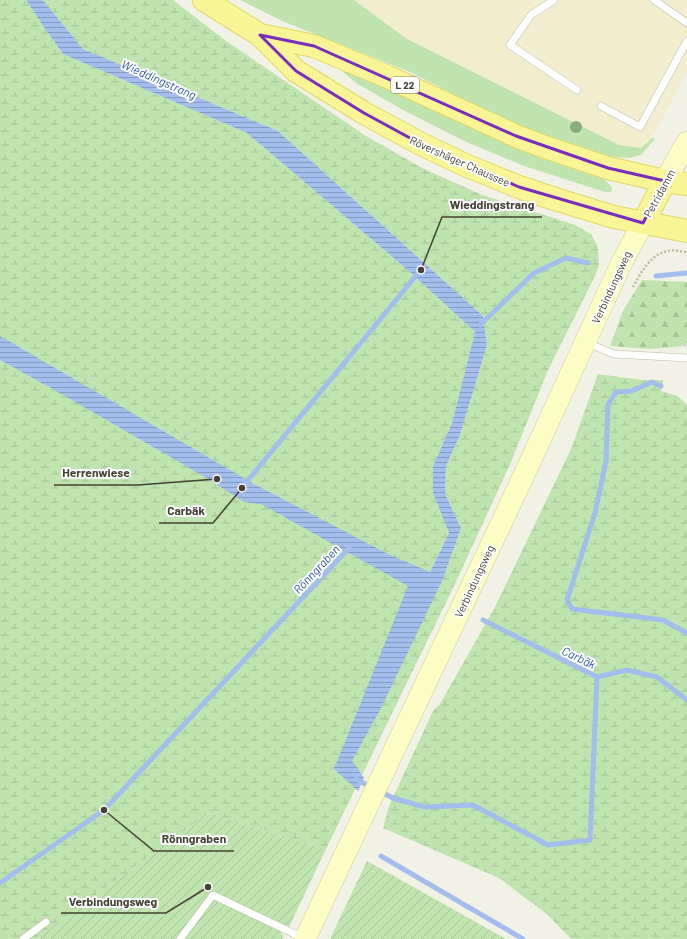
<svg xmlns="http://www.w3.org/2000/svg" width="687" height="939" font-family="Barlow,sans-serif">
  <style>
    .commercial { fill: #f3edd0 }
    .grass { fill: #bfe4af }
    .forest { fill: url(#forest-firs) }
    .wetland { fill: url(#wetland-marsh) }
    .garden { fill: url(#garden-furrows) }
    .water { fill: url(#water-rules) }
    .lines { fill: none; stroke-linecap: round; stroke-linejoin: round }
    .stream { stroke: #a3bdec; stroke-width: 5 }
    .lane-casing { stroke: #bdbba8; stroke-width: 8 }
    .secondary-casing { stroke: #cdcc94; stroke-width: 22 }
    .primary-casing { stroke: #ded767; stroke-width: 24 }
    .path { stroke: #beba9a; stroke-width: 2.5; stroke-dasharray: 2 2; stroke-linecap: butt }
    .lane { stroke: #fff; stroke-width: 7 }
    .secondary { stroke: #fcfcc5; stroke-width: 21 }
    .primary { stroke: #f9f596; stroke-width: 22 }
    .tree { fill: #8aab7f }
    .marked { fill: none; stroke: #7b2cbf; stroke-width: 3; stroke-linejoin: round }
    .labels { text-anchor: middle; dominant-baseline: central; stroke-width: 4; stroke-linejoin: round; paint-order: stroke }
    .shield { fill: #fff; stroke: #7c7a72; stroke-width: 1 }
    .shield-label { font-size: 10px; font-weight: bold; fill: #444135 }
    .street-label { font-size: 11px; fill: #444135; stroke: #fff }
    .water-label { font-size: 12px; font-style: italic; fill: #335baa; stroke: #fff }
    .leader { fill: none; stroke: #444135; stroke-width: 1.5 }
    .callout-dot { fill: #444135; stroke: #fff; stroke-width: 1.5 }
    .callout-label { font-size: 12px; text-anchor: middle; font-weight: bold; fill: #444135; stroke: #fff; stroke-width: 4; stroke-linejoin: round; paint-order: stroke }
  </style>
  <defs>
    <pattern id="forest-firs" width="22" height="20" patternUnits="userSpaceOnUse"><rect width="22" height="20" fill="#bfe4af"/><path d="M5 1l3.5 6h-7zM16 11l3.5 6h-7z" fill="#a5c597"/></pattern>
    <pattern id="wetland-marsh" width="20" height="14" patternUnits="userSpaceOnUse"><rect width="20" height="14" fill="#bfe4af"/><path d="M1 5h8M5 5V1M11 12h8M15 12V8" fill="none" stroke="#a5c597"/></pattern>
    <pattern id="garden-furrows" width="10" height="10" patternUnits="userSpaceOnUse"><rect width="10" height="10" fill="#bfe4af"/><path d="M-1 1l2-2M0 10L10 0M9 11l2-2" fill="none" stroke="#a5c597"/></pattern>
    <pattern id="water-rules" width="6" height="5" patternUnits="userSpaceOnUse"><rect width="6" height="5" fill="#a3bdec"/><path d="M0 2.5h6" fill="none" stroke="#869bc0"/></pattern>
  </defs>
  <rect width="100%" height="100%" fill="#f2f1e5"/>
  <polygon class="commercial" points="354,0 687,0 687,73 652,138 641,148 619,145 407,39"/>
  <g class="grass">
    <polygon points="240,0 354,0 407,39 619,145 641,148 652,138 655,139 641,155 630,158 602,156 505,120 410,72 282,21"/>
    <polygon points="344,67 597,175 607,182 612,188 611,192 605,192 524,166 464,141 401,109 356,83 343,72"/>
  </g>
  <polygon class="forest" points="642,280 687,282 687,342 685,346 650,349 610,346 623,311"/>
  <g class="wetland">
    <polygon points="0,0 26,0 45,29 63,54 247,133 410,272 475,332 452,423 433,466 433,493 449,533 430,572 443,579 461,528 445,494 446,466 460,435 487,345 483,316 278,131 83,49 43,0 173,0 226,41 366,136 422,168 482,195 575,225 591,234 598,247 599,265 593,280 548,370 511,462 453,588 326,849 209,813 35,939 0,939"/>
    <polygon points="598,374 642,380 663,380 661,391 678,396 687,405 687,939 571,939 548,915 499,878 383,828 389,806 433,711 440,704 495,607 571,449"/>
  </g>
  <g class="garden">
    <polygon points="209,813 326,849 289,927 286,925 281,934 284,935 282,939 35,939"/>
    <polygon points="367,861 506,939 330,939"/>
  </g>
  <polygon class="water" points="26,0 43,0 83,49 278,131 483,316 487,345 460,435 446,466 445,494 461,528 443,579 381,708 352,761 364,778 358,791 334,769 408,586 261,504 244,502 205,477 51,388 0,360 0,336 254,484 388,554 430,572 449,533 433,493 433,466 452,423 475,332 410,272 247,133 63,54 45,29"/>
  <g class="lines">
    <g class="stream">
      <polyline points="656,276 687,273"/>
      <polyline points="480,325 534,273 566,258 588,263"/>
      <polyline points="661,386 652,382 632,391 616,392 608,405 606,461 595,513 567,600 572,609 663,620 687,633"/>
      <polyline points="244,485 419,272"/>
      <polyline points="483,620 597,677 627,670 657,677 687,700"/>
      <polyline points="356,779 372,788"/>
      <polyline points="379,791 393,798 424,807 473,805 548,845 590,840 597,677"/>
      <polyline points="381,856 523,939"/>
      <polyline points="0,883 104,810 350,547"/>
    </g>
    <g class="lane-casing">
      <g id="lane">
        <polyline points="554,0 531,15 510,45 577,90"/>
        <polyline points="654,0 687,23"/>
        <polyline points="601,106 640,127 687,41"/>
        <polyline points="587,343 614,354 687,358"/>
        <polyline points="23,939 46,922"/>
        <polyline points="180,939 213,895 303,938"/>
      </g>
    </g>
    <g class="secondary-casing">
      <g id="secondary">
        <polyline points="665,181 687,142"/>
        <polyline points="305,939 524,475 622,262 643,223"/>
      </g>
    </g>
    <g class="primary-casing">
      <g id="primary">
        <polyline points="204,0 260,35 296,71 364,113 421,144 465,165 519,187 558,200 614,217 687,231"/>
        <polyline points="260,35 314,46 388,77 516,136 545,147 608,168 665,181 687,184"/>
        <polyline points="643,223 665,181"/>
      </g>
    </g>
    <path class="path" d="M633 287C641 273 650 254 668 251 673 249 681 252 687 252"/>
    <use href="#lane" class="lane"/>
    <use href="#secondary" class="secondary"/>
    <use href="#primary" class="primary"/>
  </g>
  <circle class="tree" cx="576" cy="127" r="6"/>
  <path class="marked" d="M260 35 314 46 516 136 608 168 665 181 643 223 519 187 421 144 364 113 296 71Z"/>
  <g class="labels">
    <rect class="shield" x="391" y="77" width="28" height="16" rx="3"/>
    <g class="shield-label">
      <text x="405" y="85">L 22</text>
    </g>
    <g class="street-label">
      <text transform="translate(460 161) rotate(24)">Rövershäger Chaussee</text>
      <text transform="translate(659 193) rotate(-61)">Petridamm</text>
      <text transform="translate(611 287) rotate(-65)">Verbindungsweg</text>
      <text transform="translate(474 581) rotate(-65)">Verbindungsweg</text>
    </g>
    <g class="water-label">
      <text transform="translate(159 79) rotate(24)">Wieddingstrang</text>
      <text transform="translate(316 569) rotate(-47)">Rönngraben</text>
      <text transform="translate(579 657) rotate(26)">Carbäk</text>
    </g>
  </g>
  <path class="leader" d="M421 270L442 217H542M217 479L138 485H54M242 488L213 523H159M104 810L154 851H234M208 887L166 913H61"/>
  <g class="callout-dot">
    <circle cx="421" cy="270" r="4"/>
    <circle cx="217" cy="479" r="4"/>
    <circle cx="242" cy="488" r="4"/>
    <circle cx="104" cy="810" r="4"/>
    <circle cx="208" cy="887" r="4"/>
  </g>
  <g class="callout-label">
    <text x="492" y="209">Wieddingstrang</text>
    <text x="96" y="477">Herrenwiese</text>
    <text x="186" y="515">Carbäk</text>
    <text x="194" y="843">Rönngraben</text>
    <text x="113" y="906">Verbindungsweg</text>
  </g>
</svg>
